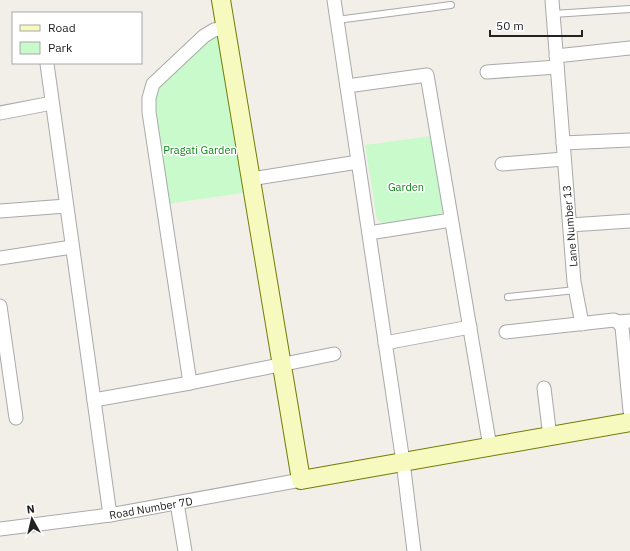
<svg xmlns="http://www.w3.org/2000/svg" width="630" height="551" font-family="'IBM Plex Sans',sans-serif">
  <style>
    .park { fill: #c8facc }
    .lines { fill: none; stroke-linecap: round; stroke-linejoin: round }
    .lane-casing { stroke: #a9a9a9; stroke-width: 8 }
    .street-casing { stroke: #a9a9a9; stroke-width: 15 }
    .secondary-casing { stroke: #707d05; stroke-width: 20 }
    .lane { stroke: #fff; stroke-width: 6 }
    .street { stroke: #fff; stroke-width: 13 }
    .secondary { stroke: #f7fabf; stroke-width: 18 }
    .labels { text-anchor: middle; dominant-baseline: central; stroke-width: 3; stroke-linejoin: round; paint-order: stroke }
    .park-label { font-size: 11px; fill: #0c8416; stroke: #fff }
    .street-label { font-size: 11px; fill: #222; stroke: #fff }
  </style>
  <rect width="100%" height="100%" fill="#f2efe9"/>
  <g class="park">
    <polygon points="224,30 249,192 166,204 150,98 155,84 205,37"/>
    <polygon points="431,136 444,210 438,216 384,224 377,219 365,145"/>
  </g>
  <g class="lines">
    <g class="lane-casing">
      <g id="lane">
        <polyline points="553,14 630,9"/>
        <polyline points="337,20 451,5"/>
        <polyline points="508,297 576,290"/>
      </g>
    </g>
    <g class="street-casing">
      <g id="street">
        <polyline points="334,0 403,462 414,551"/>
        <polyline points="552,0 574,282 582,324"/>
        <polyline points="556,56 630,48"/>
        <polyline points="47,64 110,515"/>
        <polyline points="487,72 557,67"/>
        <polyline points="347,86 427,75 490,447"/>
        <polyline points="0,113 52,103"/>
        <polyline points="563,143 630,140"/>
        <polyline points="502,164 564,159"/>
        <polyline points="251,179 358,162"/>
        <polyline points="0,211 66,206"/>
        <polyline points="570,225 630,221"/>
        <polyline points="369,233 451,220"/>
        <polyline points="0,258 72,247"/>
        <polyline points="0,306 16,418"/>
        <polyline points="618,322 622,327 630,411"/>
        <polyline points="506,332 614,320 618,322 630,321"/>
        <polyline points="385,343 470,327"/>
        <polyline points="190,383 149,112 149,98 153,84 204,36 214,30 226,28"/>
        <polyline points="544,388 550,437"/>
        <polyline points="94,400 190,383 334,354"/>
        <polyline points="177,503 185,551"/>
        <polyline points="0,529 110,515 301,480"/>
      </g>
    </g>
    <g class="secondary-casing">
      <polyline id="secondary" points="221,0 301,480 630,422"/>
    </g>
    <use href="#lane" class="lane"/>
    <use href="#street" class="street"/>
    <use href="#secondary" class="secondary"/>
  </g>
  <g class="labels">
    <g class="park-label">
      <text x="200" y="150">Pragati Garden</text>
      <text x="406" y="187">Garden</text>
    </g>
    <g class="street-label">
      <text transform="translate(570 226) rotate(-95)">Lane Number 13</text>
      <text transform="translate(151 508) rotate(-10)">Road Number 7D</text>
    </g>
  </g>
  <rect x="12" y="12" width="130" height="52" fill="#ffffff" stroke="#a7a7a7"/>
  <rect x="20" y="25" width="20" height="6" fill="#f7fabf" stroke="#a7a7a7"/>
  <text x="48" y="32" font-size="12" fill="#222222">Road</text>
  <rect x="20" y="42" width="20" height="12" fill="#c8facc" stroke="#a7a7a7"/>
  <text x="48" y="52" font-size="12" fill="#222222">Park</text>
  <g transform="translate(32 519) rotate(352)" stroke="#ffffff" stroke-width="3" paint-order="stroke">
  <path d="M0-3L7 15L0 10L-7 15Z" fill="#222222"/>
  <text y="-6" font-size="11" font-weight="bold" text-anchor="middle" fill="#222222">N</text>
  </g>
  <path d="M490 30v6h92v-6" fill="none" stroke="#222222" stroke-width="2"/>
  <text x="496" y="30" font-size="12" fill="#222222" stroke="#ffffff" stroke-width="3" paint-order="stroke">50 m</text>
</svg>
